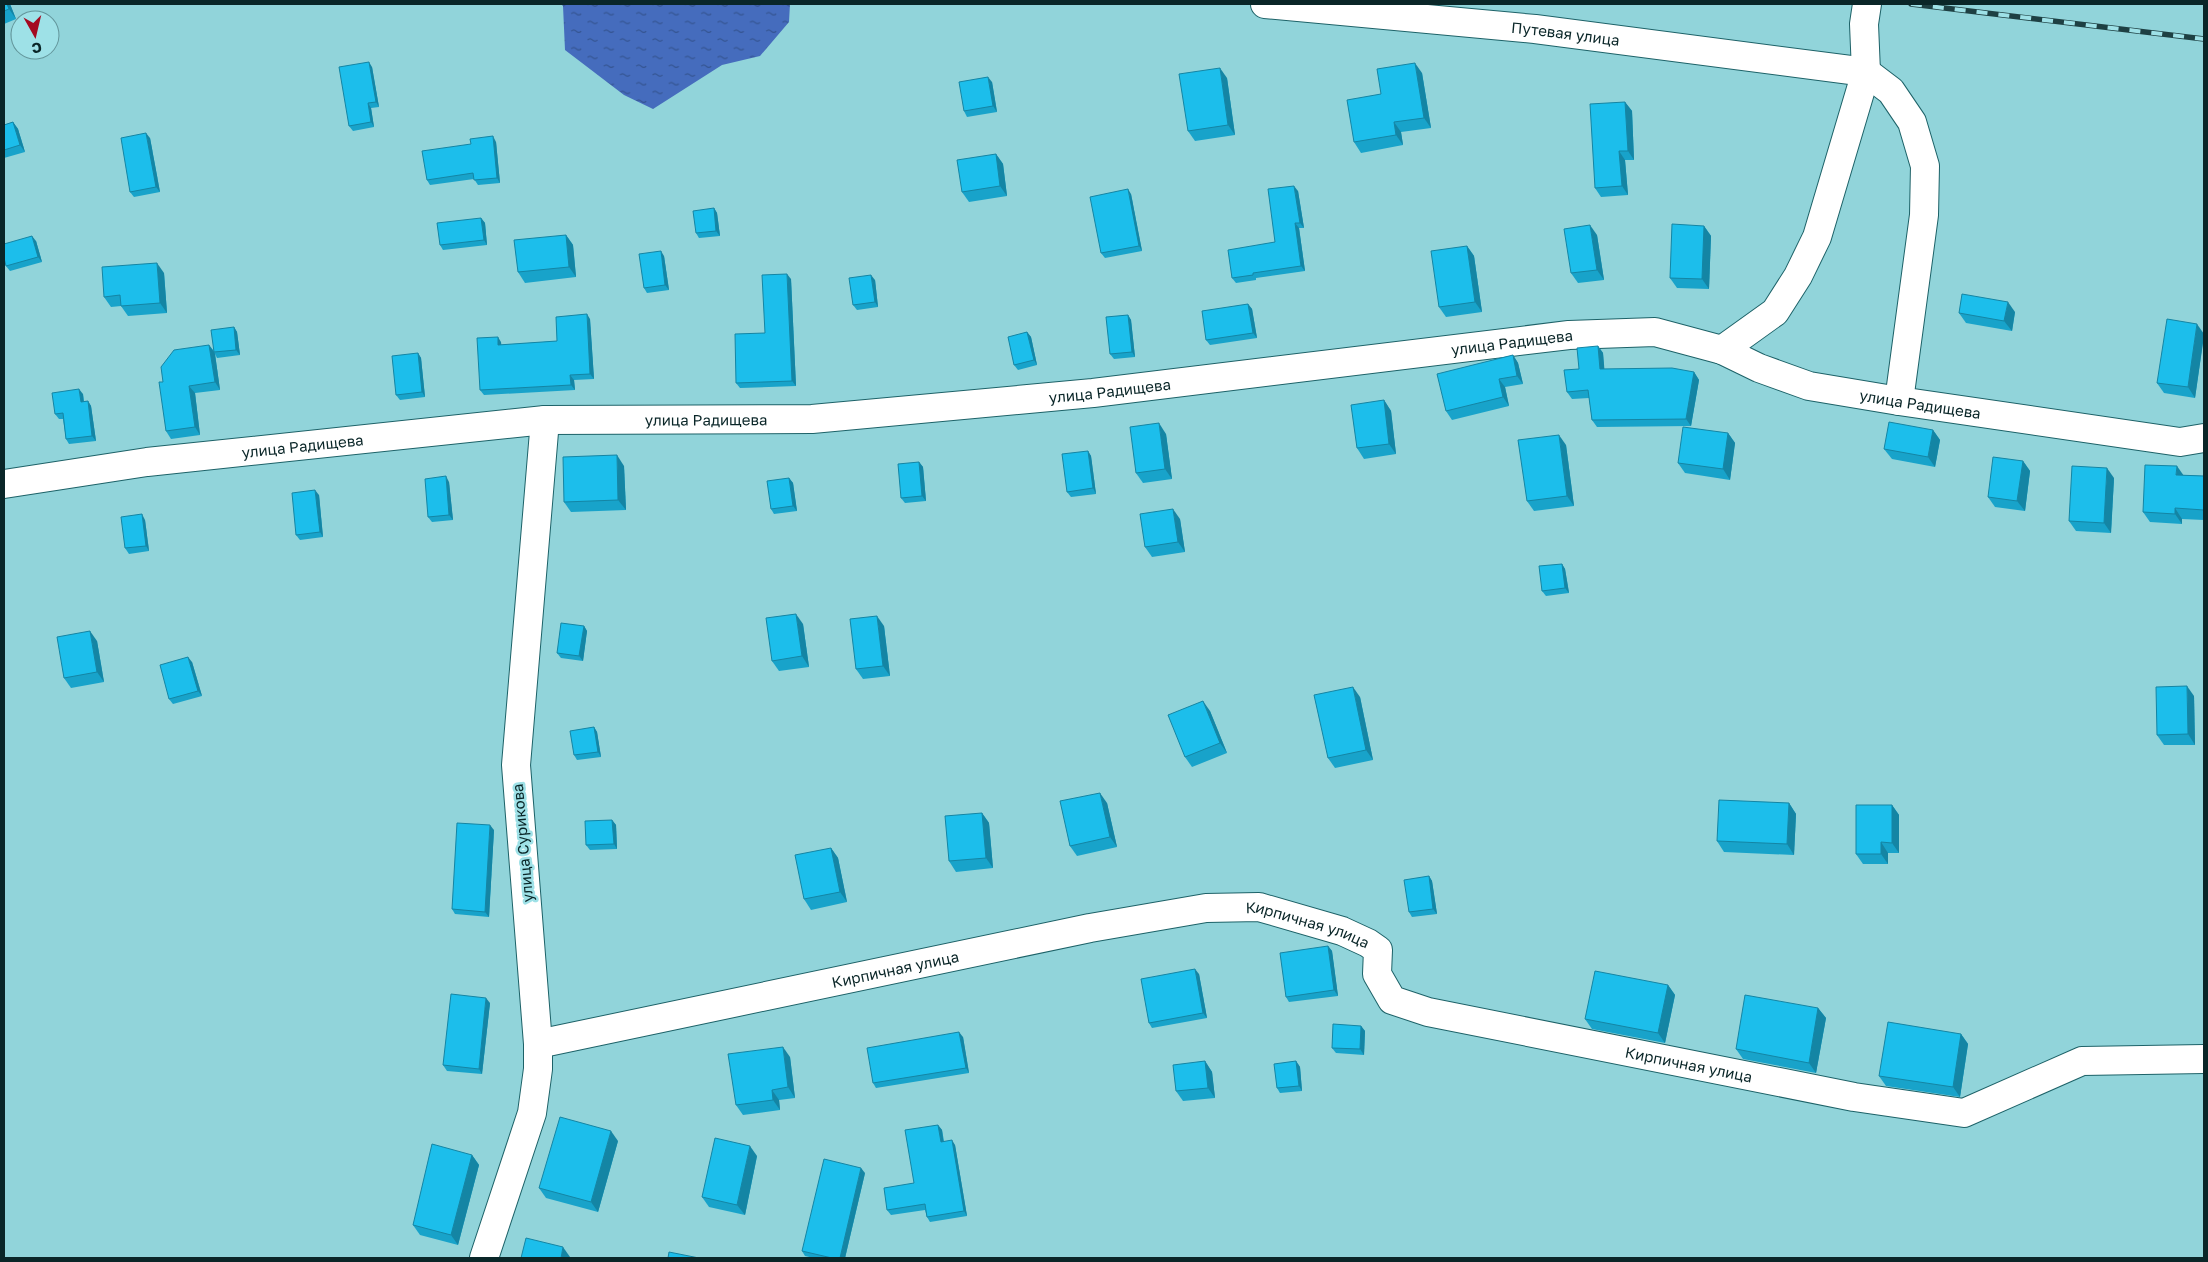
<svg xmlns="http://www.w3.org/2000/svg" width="2208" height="1262" font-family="'Golos Text',sans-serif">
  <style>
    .water { fill: url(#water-ripples) }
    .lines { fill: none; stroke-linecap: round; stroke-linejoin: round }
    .minor-casing { stroke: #1d6268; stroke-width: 30 }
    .minor { stroke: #fff; stroke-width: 28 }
    .rail-casing { stroke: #1e4043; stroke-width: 5.5 }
    .rail { stroke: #9ee1e7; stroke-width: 4; stroke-dasharray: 11; stroke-linecap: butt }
    .wall { fill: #18a3ca }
    .shaded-wall { fill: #1485a4 }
    .building { fill: #1cbeeb; stroke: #1485a4 }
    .labels { text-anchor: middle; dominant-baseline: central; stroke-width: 5; stroke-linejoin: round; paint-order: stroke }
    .street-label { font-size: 15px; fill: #0a2628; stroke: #9ee1e7 }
  </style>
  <defs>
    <pattern id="water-ripples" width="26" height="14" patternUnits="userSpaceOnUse" patternTransform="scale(1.25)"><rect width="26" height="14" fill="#456cbd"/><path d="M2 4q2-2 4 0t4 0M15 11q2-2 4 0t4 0" fill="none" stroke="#345491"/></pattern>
  </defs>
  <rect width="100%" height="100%" fill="#91d4da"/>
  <polygon class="water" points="561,4 790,4 789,22 760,56 722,65 653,109 624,95 565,50 563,6"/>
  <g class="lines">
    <g class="minor-casing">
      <g id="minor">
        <path id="s1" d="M1265 4 1535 29 1866 72 1891 91 1912 122 1925 166 1924 215 1899 401"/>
        <polyline points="1722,350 1775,312 1798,276 1817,237 1866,72 1864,24 1867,4"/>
        <path id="s2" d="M4 484 147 462 545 420 812 419 1093 393 1569 335 1655 332 1722 350 1759 368 1809 386 1899 401 2180 442 2204 438"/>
        <path id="s3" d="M538 1044 1090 928 1206 908 1259 907 1342 931 1368 943 1378 950 1377 974 1392 1000 1428 1012 1854 1097 1964 1113 2082 1061 2204 1059"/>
        <polyline points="484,1258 532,1113 538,1069 538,1044 516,765 545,420"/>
      </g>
    </g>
    <use href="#minor" class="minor"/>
    <g class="rail-casing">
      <polyline id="rail" points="1911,4 2204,39"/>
    </g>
    <use href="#rail" class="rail"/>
  </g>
  <g class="wall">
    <polygon points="4,4 10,4 16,19 4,24"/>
    <polygon points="372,67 379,107 371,108 374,127 353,131 349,126"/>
    <polygon points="1422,73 1431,128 1401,132 1403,145 1361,153 1354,142 1381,94"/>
    <polygon points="1227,78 1235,135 1195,141 1188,131"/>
    <polygon points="992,82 997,112 967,117 964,111"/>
    <polygon points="1625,102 1632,111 1634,160 1625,160 1628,195 1601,197 1595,188"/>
    <polygon points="13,122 18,129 25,152 4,158 4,125"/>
    <polygon points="150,138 160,192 134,197 130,192"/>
    <polygon points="496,142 500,183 478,185 474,179 430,185 427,180"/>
    <polygon points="996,154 1003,164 1007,196 969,202 962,192"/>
    <polygon points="1298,191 1304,228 1299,228 1305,271 1256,278 1256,280 1236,283 1232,278 1275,242"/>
    <polygon points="1131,194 1142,251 1105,258 1101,253"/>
    <polygon points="714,208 717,213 720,236 699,238 696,233"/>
    <polygon points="481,218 485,223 487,245 443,250 440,245"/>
    <polygon points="1704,226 1711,236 1709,289 1677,288 1670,278"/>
    <polygon points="566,235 573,245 576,277 525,283 518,272"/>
    <polygon points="1597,235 1604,280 1578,283 1571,273"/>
    <polygon points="36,241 42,262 10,271 6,266"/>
    <polygon points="1467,246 1474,256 1482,312 1446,317 1439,307"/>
    <polygon points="664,256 669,290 647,293 644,288"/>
    <polygon points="164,273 167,313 128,316 121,306 111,307 104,297"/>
    <polygon points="791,279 796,386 740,388 736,383 765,333"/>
    <polygon points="875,280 878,307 857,310 853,305"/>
    <polygon points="1248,304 1252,309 1257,338 1210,345 1206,340"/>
    <polygon points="2015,312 2012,331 1966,323 1959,313"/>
    <polygon points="1128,315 1131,320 1135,357 1114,359 1110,354"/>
    <polygon points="590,319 594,379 574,380 575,390 484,395 480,390 501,342 501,345 557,341"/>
    <polygon points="234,327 237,332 240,355 217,358 215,354 220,390 195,393 200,435 171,439 166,431 163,382 209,345 214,351"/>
    <polygon points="1027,332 1031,337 1037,365 1018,370 1014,365"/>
    <polygon points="2204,334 2195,398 2164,393 2157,383"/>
    <polygon points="1598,346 1603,353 1604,369 1694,372 1699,380 1691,426 1597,427 1592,420 1589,398 1572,399 1567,392 1579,369"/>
    <polygon points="418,353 421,358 425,397 400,400 396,395"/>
    <polygon points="1513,355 1518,363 1523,384 1505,387 1509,406 1452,420 1446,411"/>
    <polygon points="83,394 84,401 88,401 91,406 96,441 69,444 66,439 63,419 59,419 55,414"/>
    <polygon points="1384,400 1391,411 1396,454 1364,459 1357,448"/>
    <polygon points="1933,430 1940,440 1935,467 1892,459 1884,449"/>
    <polygon points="1728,433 1735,443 1730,480 1685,473 1678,463"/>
    <polygon points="1166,434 1172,479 1143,483 1136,473"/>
    <polygon points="1566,445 1574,506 1534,511 1527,501"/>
    <polygon points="1088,451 1091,456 1096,494 1071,497 1067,492"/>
    <polygon points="2023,461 2030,471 2025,511 1995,507 1988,497"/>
    <polygon points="919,462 923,467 926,501 905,503 901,498"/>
    <polygon points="624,466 626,510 571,512 564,502"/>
    <polygon points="2183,475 2204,476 2204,520 2182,519 2182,524 2150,522 2143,512"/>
    <polygon points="789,478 793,483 797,511 774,514 771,509"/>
    <polygon points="2114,478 2111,533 2076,531 2069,521"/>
    <polygon points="449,482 453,520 432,522 428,517"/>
    <polygon points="319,495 323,537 300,540 296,535"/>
    <polygon points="1180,519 1185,552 1152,557 1145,547"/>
    <polygon points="145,520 149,551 129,554 125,548"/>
    <polygon points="1562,564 1565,569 1569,593 1546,596 1542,591"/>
    <polygon points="803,624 809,667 779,671 772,661"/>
    <polygon points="584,626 587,631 583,661 561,658 557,653"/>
    <polygon points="884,626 890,676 863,679 856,669"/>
    <polygon points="97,641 104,682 71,688 64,678"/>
    <polygon points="192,662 202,696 173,704 169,699"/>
    <polygon points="2194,696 2195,745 2164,745 2157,735"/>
    <polygon points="1360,697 1373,760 1335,768 1328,758"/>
    <polygon points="1210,711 1227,753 1192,767 1185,757"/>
    <polygon points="594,727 597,732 601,757 577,760 574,755"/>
    <polygon points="1107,803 1117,847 1077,856 1070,846"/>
    <polygon points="1789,803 1796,814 1794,855 1724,852 1717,841"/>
    <polygon points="1892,805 1899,815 1899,853 1888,853 1888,864 1863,864 1856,854"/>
    <polygon points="982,813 989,823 993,868 956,872 949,861"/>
    <polygon points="612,820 616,825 617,849 590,850 586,845"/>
    <polygon points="494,830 489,917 455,914 452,909"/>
    <polygon points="831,848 838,858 847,902 811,910 804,899"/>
    <polygon points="1429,876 1432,881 1437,914 1412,917 1409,912"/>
    <polygon points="1328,946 1332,951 1338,996 1289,1002 1286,997"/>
    <polygon points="1199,974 1207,1018 1152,1028 1149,1023"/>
    <polygon points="1668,985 1675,995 1665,1043 1592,1029 1585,1019"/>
    <polygon points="490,1003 482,1074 447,1071 443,1065"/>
    <polygon points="1818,1008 1826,1018 1816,1073 1743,1059 1736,1049"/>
    <polygon points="1361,1026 1365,1031 1364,1055 1336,1053 1332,1048"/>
    <polygon points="1961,1034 1968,1044 1960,1097 1886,1086 1879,1076"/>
    <polygon points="963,1037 969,1073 876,1088 873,1083"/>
    <polygon points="790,1057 795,1098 779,1100 780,1110 743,1115 736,1105"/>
    <polygon points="1205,1061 1212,1072 1215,1098 1183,1101 1176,1091"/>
    <polygon points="1296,1061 1300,1067 1302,1091 1280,1093 1277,1088"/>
    <polygon points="938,1125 942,1130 944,1141 955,1145 967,1216 930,1222 927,1217 925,1210 891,1215 887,1210 914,1183"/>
    <polygon points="618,1141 598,1212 546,1198 539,1188"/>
    <polygon points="472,1155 479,1165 458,1245 420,1235 413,1225"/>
    <polygon points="757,1156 745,1215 709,1207 702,1197"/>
    <polygon points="865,1173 845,1258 814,1258 805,1256 802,1251"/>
  </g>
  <g class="shaded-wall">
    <polygon points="7,4 10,4 16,19 9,9"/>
    <polygon points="369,62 372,67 379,107 376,102"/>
    <polygon points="1415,63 1422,73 1431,128 1424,118"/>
    <polygon points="1220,68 1227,78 1235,135 1228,125"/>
    <polygon points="988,77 992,82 997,112 993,106"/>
    <polygon points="1625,102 1632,111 1634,160 1628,151"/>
    <polygon points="368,103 371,108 374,127 371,122"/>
    <polygon points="13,122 18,129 25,152 20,145"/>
    <polygon points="1394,122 1401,132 1403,145 1396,135"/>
    <polygon points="146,133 150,138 160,192 156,187"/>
    <polygon points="493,136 496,142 500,183 497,178"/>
    <polygon points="1619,151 1625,160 1628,195 1622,186"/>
    <polygon points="996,154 1003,164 1007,196 1000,186"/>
    <polygon points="1294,186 1298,191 1304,228 1300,223"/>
    <polygon points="1128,189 1131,194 1142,251 1139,246"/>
    <polygon points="714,208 717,213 720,236 716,231"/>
    <polygon points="481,218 485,223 487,245 484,240"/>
    <polygon points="1295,223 1299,228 1305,271 1301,266"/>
    <polygon points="1590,225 1597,235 1604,280 1597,270"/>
    <polygon points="1704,226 1711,236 1709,289 1702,279"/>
    <polygon points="566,235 573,245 576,277 569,267"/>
    <polygon points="32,236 36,241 42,262 38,257"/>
    <polygon points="1467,246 1474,256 1482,312 1475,302"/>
    <polygon points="661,251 664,256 669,290 665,285"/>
    <polygon points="157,263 164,273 167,313 160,303"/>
    <polygon points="787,274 791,279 796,386 792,381"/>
    <polygon points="871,275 875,280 878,307 875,302"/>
    <polygon points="2008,302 2015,312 2012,331 2004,321"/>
    <polygon points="1248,304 1252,309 1257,338 1253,333"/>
    <polygon points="587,314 590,319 594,379 590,374"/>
    <polygon points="1128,315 1131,320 1135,357 1132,352"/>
    <polygon points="2197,324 2204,334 2204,336 2195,398 2188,387"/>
    <polygon points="234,327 237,332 240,355 236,350"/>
    <polygon points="1027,332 1031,337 1037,365 1034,360"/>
    <polygon points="498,337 501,342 502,350 498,345"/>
    <polygon points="209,345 214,352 215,354 220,390 215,382"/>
    <polygon points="1598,346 1603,353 1605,376 1600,369"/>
    <polygon points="418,353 421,358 425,397 422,392"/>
    <polygon points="1513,355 1518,363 1523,384 1517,376"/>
    <polygon points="1694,372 1699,380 1691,426 1686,419"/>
    <polygon points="570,375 574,380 575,390 571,385"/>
    <polygon points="1499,379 1505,387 1509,406 1503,397"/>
    <polygon points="189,386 195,393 200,435 195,427"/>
    <polygon points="79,389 83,394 84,407 81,402"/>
    <polygon points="1384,400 1391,411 1396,454 1389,444"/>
    <polygon points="88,401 91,406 96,441 92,436"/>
    <polygon points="1159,423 1166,434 1172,479 1165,469"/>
    <polygon points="1933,430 1940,440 1935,467 1928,457"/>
    <polygon points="1728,433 1735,443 1730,480 1723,469"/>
    <polygon points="1559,435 1566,445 1574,506 1567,496"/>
    <polygon points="1088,451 1091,456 1096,494 1093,488"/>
    <polygon points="617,455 624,466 626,510 618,500"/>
    <polygon points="2023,461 2030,471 2025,511 2017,501"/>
    <polygon points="919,462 923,467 926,501 922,496"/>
    <polygon points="2177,466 2184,476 2176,475"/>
    <polygon points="2107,468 2114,478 2111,533 2104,523"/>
    <polygon points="446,476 449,482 453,520 449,515"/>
    <polygon points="789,478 793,483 797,511 793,506"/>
    <polygon points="315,490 319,495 323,537 320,532"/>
    <polygon points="2175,508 2182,519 2182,524 2175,514"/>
    <polygon points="1173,509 1180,519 1185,552 1178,542"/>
    <polygon points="142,514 145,520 149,551 146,546"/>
    <polygon points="1562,564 1565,569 1569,593 1565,588"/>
    <polygon points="796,614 803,624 809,667 802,656"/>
    <polygon points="877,616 884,626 890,676 883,666"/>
    <polygon points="584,626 587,631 583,661 579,656"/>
    <polygon points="90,631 97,641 104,682 97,672"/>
    <polygon points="188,657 192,662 202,696 198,691"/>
    <polygon points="2187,686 2194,696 2195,745 2188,734"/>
    <polygon points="1353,687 1360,697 1373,760 1366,750"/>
    <polygon points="1203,701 1210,711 1227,753 1220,743"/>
    <polygon points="594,727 597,732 601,757 598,752"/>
    <polygon points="1100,793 1107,803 1117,847 1110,837"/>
    <polygon points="1789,803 1796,814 1794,855 1787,844"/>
    <polygon points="1892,805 1899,815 1899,853 1892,843"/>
    <polygon points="982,813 989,823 993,868 986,858"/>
    <polygon points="612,820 616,825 617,849 614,844"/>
    <polygon points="490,825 494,830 489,917 485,912"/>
    <polygon points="1881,842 1888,853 1888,864 1881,854"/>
    <polygon points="831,848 838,858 847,902 840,892"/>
    <polygon points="1429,876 1432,881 1437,914 1433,909"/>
    <polygon points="1328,946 1332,951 1338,996 1334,990"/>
    <polygon points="1195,969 1199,974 1207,1018 1203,1013"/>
    <polygon points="1668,985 1675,995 1665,1043 1658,1033"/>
    <polygon points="486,998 490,1003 482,1074 479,1069"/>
    <polygon points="1818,1008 1826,1018 1816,1073 1809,1063"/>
    <polygon points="1361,1026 1365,1031 1364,1055 1360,1049"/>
    <polygon points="959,1032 963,1037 969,1073 966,1068"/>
    <polygon points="1961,1034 1968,1044 1960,1097 1953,1087"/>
    <polygon points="783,1047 790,1057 795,1098 788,1087"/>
    <polygon points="1205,1061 1212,1072 1215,1098 1208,1088"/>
    <polygon points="1296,1061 1300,1067 1302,1091 1299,1086"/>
    <polygon points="772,1090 779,1100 780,1110 773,1100"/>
    <polygon points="938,1125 942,1130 944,1147 941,1142"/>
    <polygon points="611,1131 618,1141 598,1212 591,1202"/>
    <polygon points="952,1140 955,1145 967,1216 964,1211"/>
    <polygon points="750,1146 757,1156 745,1215 737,1205"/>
    <polygon points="472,1155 479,1165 458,1245 451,1235"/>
    <polygon points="861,1168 865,1173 845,1258 840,1258"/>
    <polygon points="563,1247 570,1257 570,1258 561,1258"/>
  </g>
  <g class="building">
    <polygon points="4,4 7,4 9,9 4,11"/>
    <polygon points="369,62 376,102 368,103 371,122 349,126 339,67"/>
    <polygon points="1415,63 1424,118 1394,122 1396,135 1354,142 1347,100 1381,94 1377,69"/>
    <polygon points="1220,68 1228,125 1188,131 1179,74"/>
    <polygon points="988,77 993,106 964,111 959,82"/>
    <polygon points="1625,102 1628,151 1619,151 1622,186 1595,188 1590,104"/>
    <polygon points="13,122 20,145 4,150 4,125"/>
    <polygon points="146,133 156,187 130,192 121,138"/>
    <polygon points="493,136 497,178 474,180 473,173 427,180 422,151 471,144 470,139"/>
    <polygon points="996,154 1000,186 962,192 957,160"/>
    <polygon points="1294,186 1300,223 1295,223 1301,266 1253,273 1253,275 1232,278 1228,250 1275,242 1268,189"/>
    <polygon points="1128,189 1139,246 1101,253 1090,197"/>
    <polygon points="714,208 716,231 696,233 693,211"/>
    <polygon points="481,218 484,240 440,245 437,223"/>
    <polygon points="1672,224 1704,226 1702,279 1670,278"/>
    <polygon points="1590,225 1597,270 1571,273 1564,229"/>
    <polygon points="566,235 569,267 518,272 514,240"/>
    <polygon points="32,236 38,257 6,266 4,258 4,244"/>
    <polygon points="1467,246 1475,302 1439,307 1431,251"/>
    <polygon points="661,251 665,285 644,288 639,254"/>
    <polygon points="157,263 160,303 121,306 120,295 104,297 102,267"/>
    <polygon points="787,274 792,381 736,383 735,334 765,333 762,275"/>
    <polygon points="871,275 875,302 853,305 849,278"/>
    <polygon points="1962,294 2008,302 2004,321 1959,313"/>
    <polygon points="1248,304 1253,333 1206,340 1202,311"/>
    <polygon points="587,314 590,374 570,375 571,385 480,390 477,338 498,337 498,345 557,341 556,317"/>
    <polygon points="1128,315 1132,352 1110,354 1106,317"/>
    <polygon points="2167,319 2197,324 2188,387 2157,383"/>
    <polygon points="234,327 236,350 214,352 211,330"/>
    <polygon points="1027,332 1034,360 1014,365 1008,337"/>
    <polygon points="209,345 215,382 189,386 195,427 166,431 159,382 163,382 161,367 174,350"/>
    <polygon points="1598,346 1600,369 1672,368 1694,372 1686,419 1592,420 1588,390 1567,392 1564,370 1579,369 1577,348"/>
    <polygon points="418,353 422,392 396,395 392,356"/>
    <polygon points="1513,355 1517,376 1499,379 1503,397 1446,411 1437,374"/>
    <polygon points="79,389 81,402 88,401 92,436 66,439 63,413 55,414 52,393"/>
    <polygon points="1384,400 1389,444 1357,448 1351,405"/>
    <polygon points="1889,422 1933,430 1928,457 1884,449"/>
    <polygon points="1159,423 1165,469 1136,473 1130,427"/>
    <polygon points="1683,427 1728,433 1723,469 1678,463"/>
    <polygon points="1559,435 1567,496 1527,501 1518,440"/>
    <polygon points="1088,451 1093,488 1067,492 1062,454"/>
    <polygon points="617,455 618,500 564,502 563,457"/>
    <polygon points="1993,457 2023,461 2017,501 1988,497"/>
    <polygon points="919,462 922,496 901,498 898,464"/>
    <polygon points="2145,465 2177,466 2176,475 2204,476 2204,510 2175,508 2175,514 2143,512"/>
    <polygon points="2072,466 2107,468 2104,523 2069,521"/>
    <polygon points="446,476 449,515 428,517 425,479"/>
    <polygon points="789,478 793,506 771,509 767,481"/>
    <polygon points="315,490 320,532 296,535 292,493"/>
    <polygon points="1173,509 1178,542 1145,547 1140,514"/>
    <polygon points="142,514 146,546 125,548 121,517"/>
    <polygon points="1562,564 1565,588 1542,591 1539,566"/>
    <polygon points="796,614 802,656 772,661 766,618"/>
    <polygon points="877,616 883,666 856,669 850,619"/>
    <polygon points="561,623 584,626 579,656 557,653"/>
    <polygon points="90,631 97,672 64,678 57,637"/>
    <polygon points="188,657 198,691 169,699 160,665"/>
    <polygon points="2187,686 2188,734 2157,735 2156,687"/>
    <polygon points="1353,687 1366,750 1328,758 1314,695"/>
    <polygon points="1203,701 1220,743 1185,757 1168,715"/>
    <polygon points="594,727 598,752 574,755 570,731"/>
    <polygon points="1100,793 1110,837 1070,846 1060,801"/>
    <polygon points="1719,800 1789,803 1787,844 1717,841"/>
    <polygon points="1856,805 1892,805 1892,843 1881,842 1881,854 1856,854"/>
    <polygon points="982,813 986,858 949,861 945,816"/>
    <polygon points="612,820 614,844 586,845 585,821"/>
    <polygon points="457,823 490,825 485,912 452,909"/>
    <polygon points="831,848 840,892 804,899 795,855"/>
    <polygon points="1429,876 1433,909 1409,912 1404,880"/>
    <polygon points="1328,946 1334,990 1286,997 1280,953"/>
    <polygon points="1195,969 1203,1013 1149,1023 1141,979"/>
    <polygon points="1595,971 1668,985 1658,1033 1585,1019"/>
    <polygon points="451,994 486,998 479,1069 443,1065"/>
    <polygon points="1745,995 1818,1008 1809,1063 1736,1049"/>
    <polygon points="1888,1022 1961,1034 1953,1087 1879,1076"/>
    <polygon points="1333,1024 1361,1026 1360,1049 1332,1048"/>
    <polygon points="959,1032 966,1068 873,1083 867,1048"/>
    <polygon points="783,1047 788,1087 772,1090 773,1100 736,1105 728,1054"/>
    <polygon points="1205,1061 1208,1088 1176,1091 1173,1065"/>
    <polygon points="1296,1061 1299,1086 1277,1088 1274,1064"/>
    <polygon points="560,1117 611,1131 591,1202 539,1188"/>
    <polygon points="938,1125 941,1142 952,1140 964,1211 927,1217 925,1204 887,1210 884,1188 914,1183 905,1130"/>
    <polygon points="715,1138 750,1146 737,1205 702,1197"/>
    <polygon points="432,1144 472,1155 451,1235 413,1225"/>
    <polygon points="824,1159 861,1168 840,1258 832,1258 802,1251"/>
    <polygon points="526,1238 563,1247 561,1258 521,1258"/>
    <polygon points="669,1252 699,1258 668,1258"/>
  </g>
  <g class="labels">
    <g class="street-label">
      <text stroke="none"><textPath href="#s1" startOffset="302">Путевая улица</textPath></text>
      <text stroke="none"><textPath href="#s2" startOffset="1516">улица Радищева</textPath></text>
      <text stroke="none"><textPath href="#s2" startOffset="1111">улица Радищева</textPath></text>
      <text stroke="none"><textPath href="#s2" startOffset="1936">улица Радищева</textPath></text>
      <text stroke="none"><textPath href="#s2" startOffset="706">улица Радищева</textPath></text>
      <text stroke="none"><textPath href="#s2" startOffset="301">улица Радищева</textPath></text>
      <text transform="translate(522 843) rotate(-95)">улица Сурикова</text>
      <text stroke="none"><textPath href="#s3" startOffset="786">Кирпичная улица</textPath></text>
      <text stroke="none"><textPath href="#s3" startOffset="365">Кирпичная улица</textPath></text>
      <text stroke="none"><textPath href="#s3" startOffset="1220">Кирпичная улица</textPath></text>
    </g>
  </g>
  <rect width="2208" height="1262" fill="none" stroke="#0a2628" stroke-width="10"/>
  <g transform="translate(35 35) rotate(172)"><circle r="24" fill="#9ee1e7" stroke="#63969b"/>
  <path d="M0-4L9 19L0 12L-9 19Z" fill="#a40920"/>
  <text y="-8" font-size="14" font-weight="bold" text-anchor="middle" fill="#0a2628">С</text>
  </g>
</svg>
